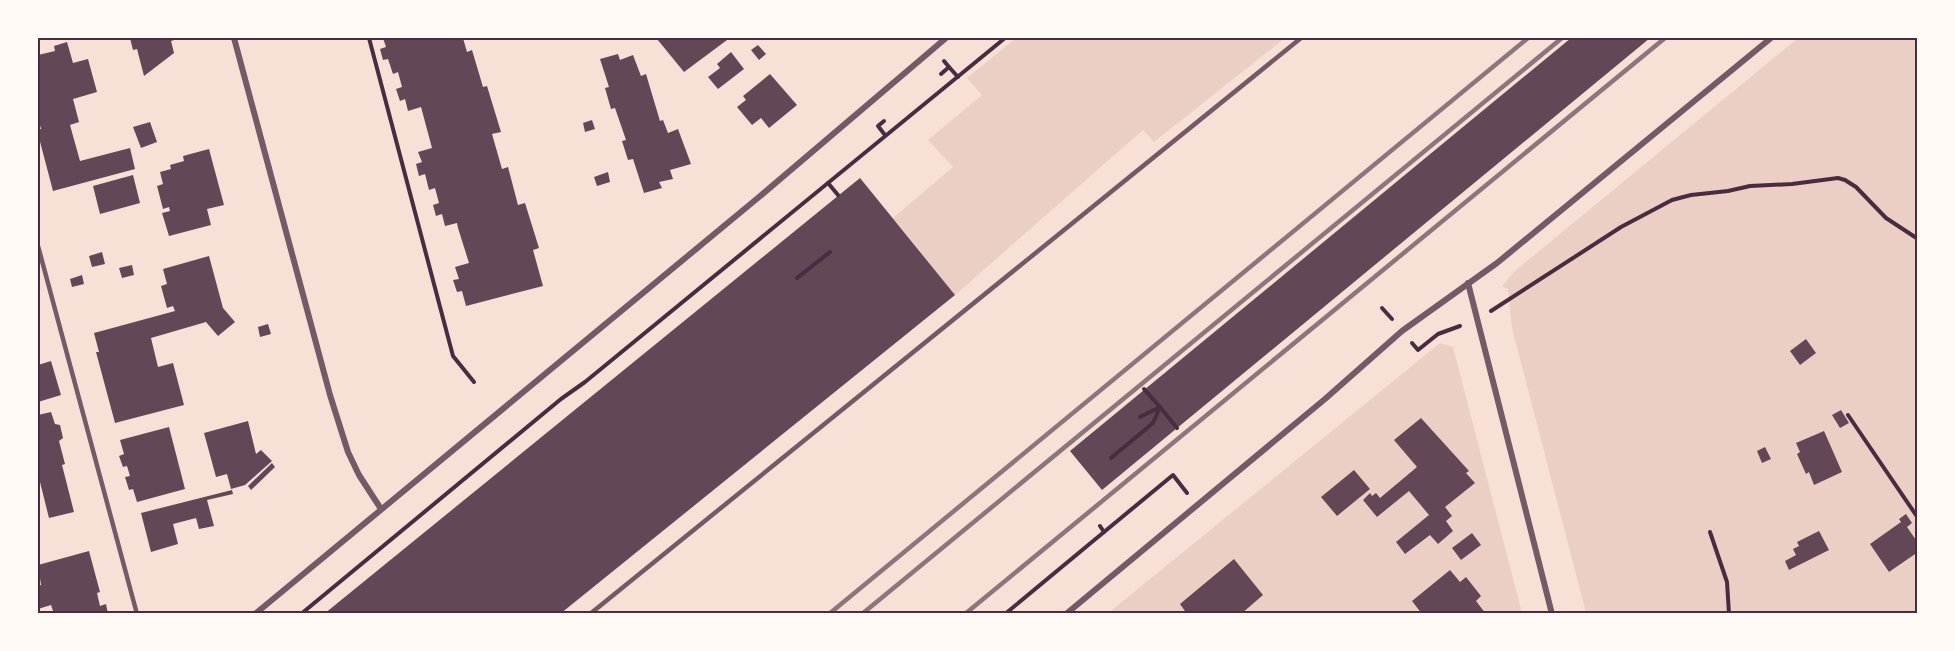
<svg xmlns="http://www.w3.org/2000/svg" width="1955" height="651" font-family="Inter,sans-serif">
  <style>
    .green { fill: #ebcfc5 }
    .building { fill: #644757 }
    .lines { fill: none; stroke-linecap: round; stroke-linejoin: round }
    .path { stroke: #4a2c40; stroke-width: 4 }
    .service { stroke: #755966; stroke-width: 4.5 }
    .minor { stroke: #755966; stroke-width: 6 }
    .rail { stroke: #8f747c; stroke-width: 4.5 }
    .neatline { fill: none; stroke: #4a2c40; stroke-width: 2 }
  </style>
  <rect width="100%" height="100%" fill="#f7e1d7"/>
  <g class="green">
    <polygon points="1016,38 1285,38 1154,142 1143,130 955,295 893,218 953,167 928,140 982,95 967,78"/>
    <polygon points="1798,38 1917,38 1917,613 1586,613 1512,328 1508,289 1502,286 1516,270"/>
    <polygon points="1440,343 1453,347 1522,613 1107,614"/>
  </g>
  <g class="building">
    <polygon points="130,38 181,38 171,41 174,53 144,76 137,49 133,50"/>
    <polygon points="383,38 463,38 467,52 472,50 483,87 487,86 501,132 492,134 502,169 508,167 518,205 525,203 539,248 533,250 543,286 466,306 462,291 457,292 453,280 459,279 455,267 469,263 458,228 457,223 445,226 442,214 436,216 433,205 439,203 435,188 429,190 425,174 419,176 416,164 422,162 418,152 432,148 421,107 408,111 405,99 400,101 396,89 402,87 398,72 393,74 388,59 383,60 380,49 386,47"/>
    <polygon points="658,38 725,38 727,40 684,72 657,39"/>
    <polygon points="1571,38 1650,38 1102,490 1070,451"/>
    <polygon points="67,42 73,63 88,59 97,92 73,99 79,122 70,125 80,161 130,148 135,169 53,191 38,134 38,130 41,129 38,118 38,55 55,51 54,46"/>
    <polygon points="758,45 766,54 759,60 751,50"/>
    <polygon points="731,52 744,69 718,89 708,77 720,68 717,64"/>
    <polygon points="618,54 620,60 633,55 641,76 646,74 660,121 663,120 668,133 678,129 691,164 670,170 673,179 659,182 662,188 644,193 633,159 628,160 622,141 626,140 615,108 611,109 605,88 609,87 600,59"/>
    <polygon points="770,74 797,105 769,128 761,118 752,125 737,107 746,100 743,96"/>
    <polygon points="592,120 595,129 585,132 583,123"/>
    <polygon points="150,122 157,142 141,148 133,127"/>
    <polygon points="209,149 224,205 207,209 211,225 169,236 162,213 170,211 169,207 163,209 157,186 163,184 160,172 171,169 170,165 184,161 183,156"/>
    <polygon points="608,172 610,182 597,186 594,177"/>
    <polygon points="133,175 140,203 100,214 93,186"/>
    <polygon points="860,178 955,295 560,614 324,614"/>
    <polygon points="102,252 105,264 92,267 89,256"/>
    <polygon points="209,256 223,308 235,322 218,336 206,322 151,338 158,367 173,363 184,405 115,423 96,352 99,352 94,333 175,311 173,306 167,308 161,286 167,284 163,269"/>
    <polygon points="132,265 134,275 122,278 119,268"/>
    <polygon points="82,275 84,284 72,287 70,279"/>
    <polygon points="268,324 271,334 260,337 258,327"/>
    <polygon points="1806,339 1816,353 1800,365 1790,351"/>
    <polygon points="51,361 61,395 38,402 38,365"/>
    <polygon points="1841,410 1849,423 1840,428 1832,415"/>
    <polygon points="51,412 55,424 60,425 63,438 59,441 65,464 62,465 74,512 49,518 40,482 38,483 38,415"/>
    <polygon points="1421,418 1469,471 1466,473 1475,483 1445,507 1452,516 1446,521 1453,531 1438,544 1430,535 1405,554 1396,542 1429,515 1409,491 1377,517 1363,500 1370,493 1372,496 1376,493 1380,498 1417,467 1394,440"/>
    <polygon points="248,421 256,454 261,450 272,461 245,485 231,489 227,474 216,477 204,433"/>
    <polygon points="169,427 185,489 137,502 133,489 129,490 125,477 130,476 127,466 123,467 119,456 124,454 120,440"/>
    <polygon points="1824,431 1842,472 1814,485 1809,472 1806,474 1797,454 1800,452 1796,443"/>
    <polygon points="1765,447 1771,459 1762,463 1757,451"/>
    <polygon points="272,463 275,467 251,490 248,486"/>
    <polygon points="1354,470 1370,489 1337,516 1321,497"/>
    <polygon points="232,490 233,494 207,500 214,526 199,529 196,518 173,524 178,544 151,552 141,513"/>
    <polygon points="1906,514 1912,523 1907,527 1918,543 1918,552 1889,572 1870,544 1901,522 1899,519"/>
    <polygon points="1819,531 1829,550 1789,570 1785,561 1796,555 1793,549 1799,546 1797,542"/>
    <polygon points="1472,533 1481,545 1461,560 1452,548"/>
    <polygon points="89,551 100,592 97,593 100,606 106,604 108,614 54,614 51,605 38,609 38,586 41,585 38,565"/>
    <polygon points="1234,559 1263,595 1241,614 1187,614 1180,604"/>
    <polygon points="1450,570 1460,582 1466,577 1481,596 1476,601 1486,614 1422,614 1412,601"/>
  </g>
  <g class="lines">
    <g class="path">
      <polyline points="369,38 453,356 474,382"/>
      <polyline points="949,67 958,77"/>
      <polyline points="941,74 949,67 944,61"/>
      <polyline points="884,121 878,126 885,135"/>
      <polyline points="828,183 838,195"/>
      <polyline points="797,278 830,252"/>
      <polyline points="1382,308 1392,319"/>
      <polyline points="1491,311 1621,227 1672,200 1691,195 1728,191 1750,186 1792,184 1838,178 1845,180 1856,187 1886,218 1918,239"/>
      <polyline points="1412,343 1418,350 1438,334 1460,326"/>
      <polyline points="1848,415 1918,518"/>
      <polyline points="1140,417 1160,407 1177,428"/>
      <polyline points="1111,458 1153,423 1160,407 1144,389"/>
      <polyline points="1104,532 1173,475 1187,493"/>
      <polyline points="1710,532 1727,582 1729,614"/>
      <polyline points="301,614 561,399 585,382 1005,38"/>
      <polyline points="1005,614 1104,532 1100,526"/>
    </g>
    <g class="service">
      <polyline points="38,246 137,614"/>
      <polyline points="590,614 1301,38"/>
    </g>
    <g class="minor">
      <polyline points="234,38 330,395 348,452 359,475 381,509"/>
      <polyline points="1468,283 1552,614"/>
      <polyline points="255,614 759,197 946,38"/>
      <polyline points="1066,614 1325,399 1402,331 1497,263 1771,38"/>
    </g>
    <g class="rail">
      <polyline points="829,614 1528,38"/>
      <polyline points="862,614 1562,38"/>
      <polyline points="965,614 1665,38"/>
    </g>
  </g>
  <rect width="1955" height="651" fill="none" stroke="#fffaf5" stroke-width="78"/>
  <rect x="39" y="39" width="1877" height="573" class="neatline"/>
</svg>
